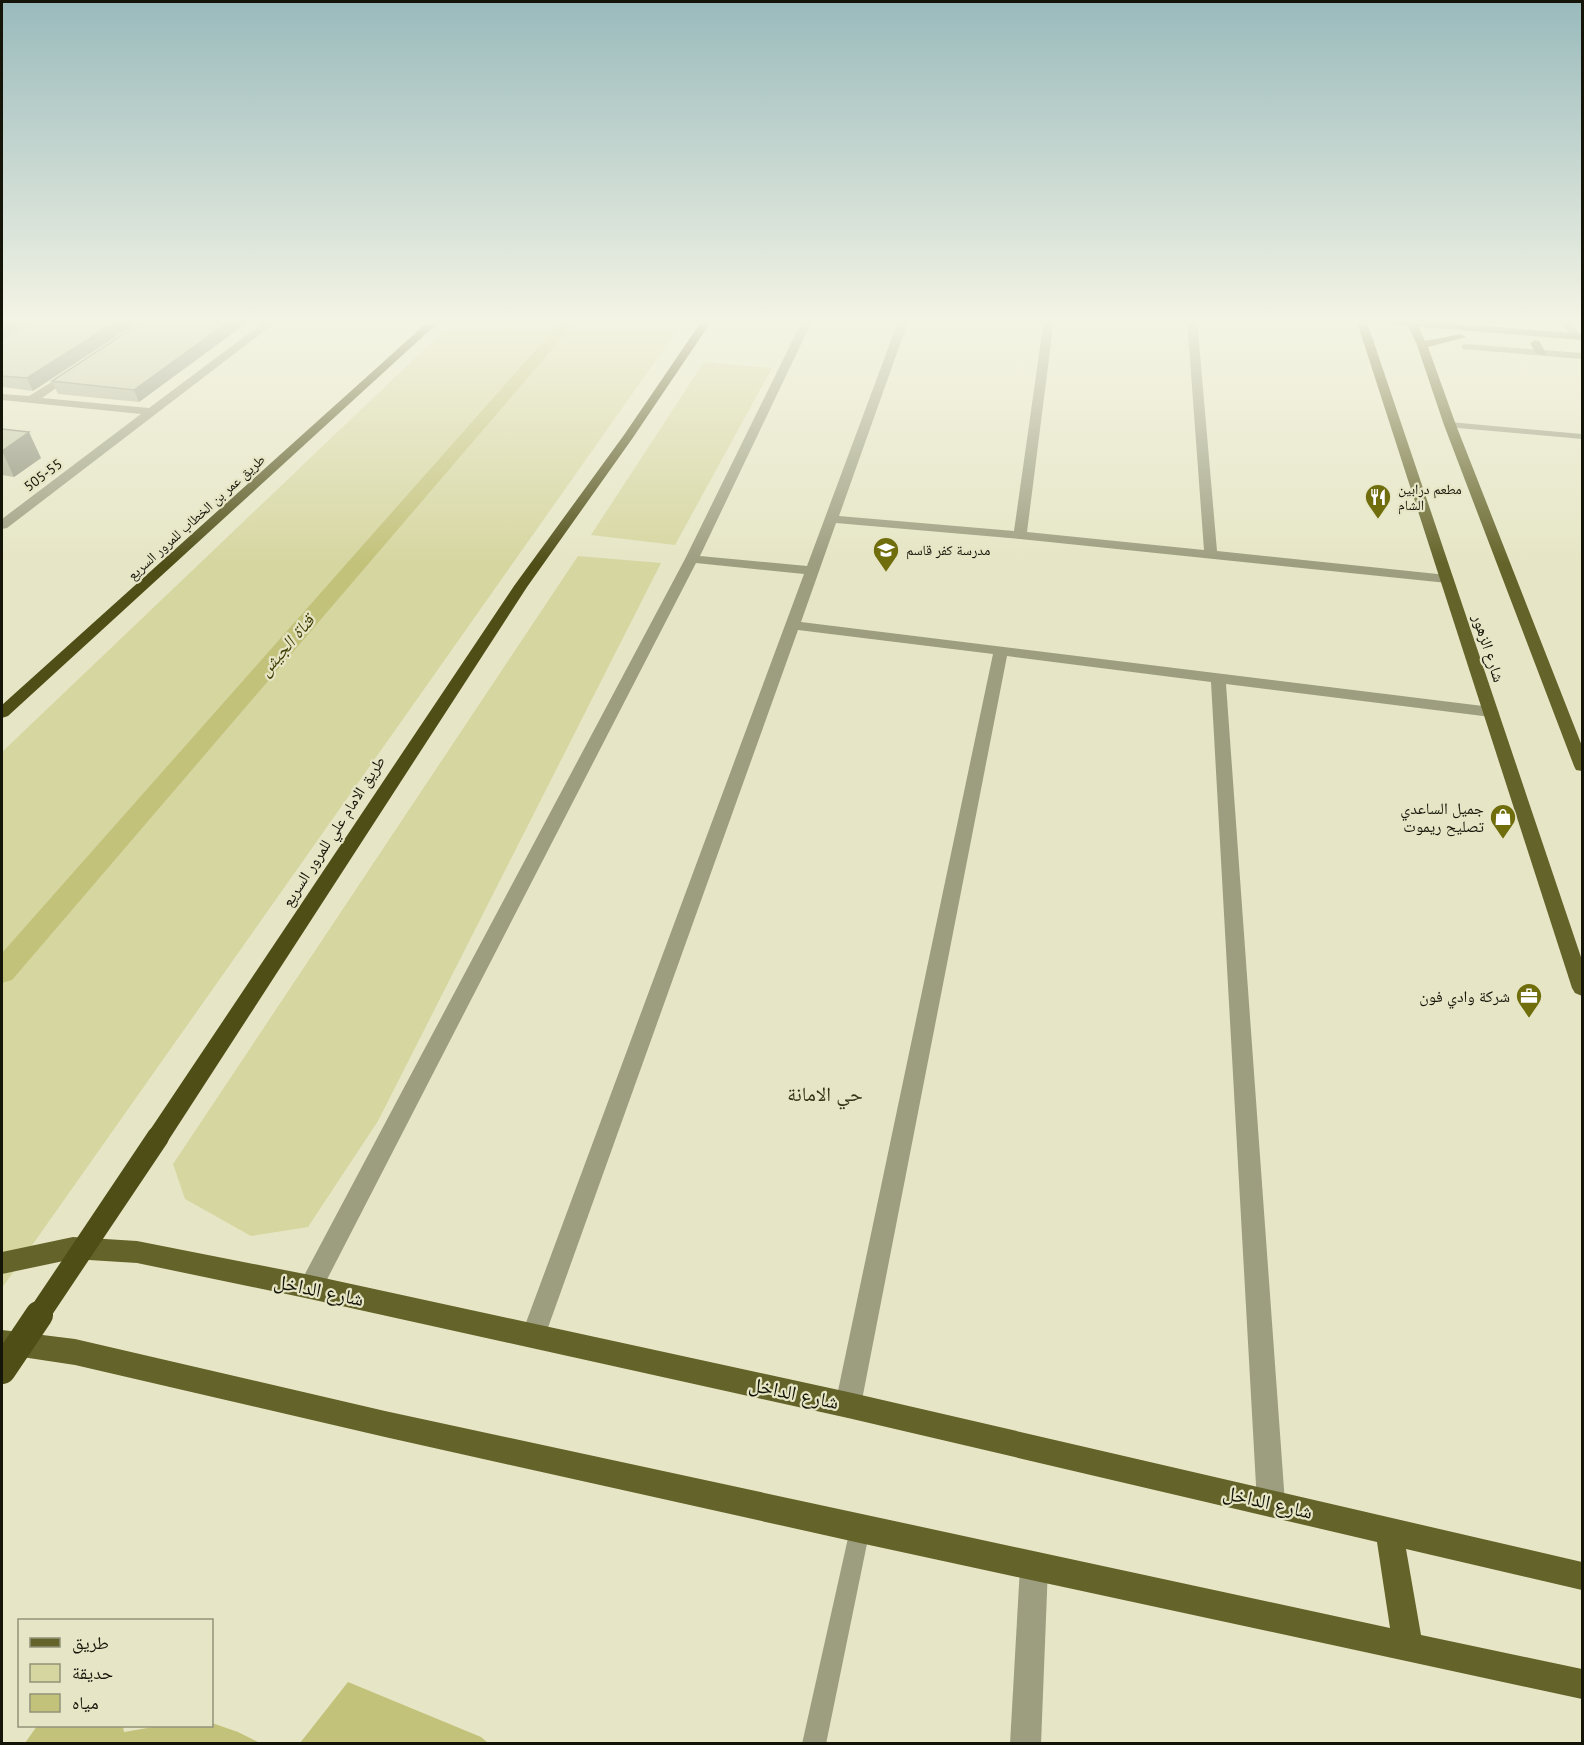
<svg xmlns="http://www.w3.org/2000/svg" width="1584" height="1745" font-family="'PT Sans','Noto Naskh Arabic',sans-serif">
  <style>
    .green { fill: #d6d6a1 }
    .water { fill: #c3c27a }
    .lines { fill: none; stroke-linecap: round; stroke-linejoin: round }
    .canal { fill: #c3c27a; fill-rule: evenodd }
    .lane { fill: #9d9e80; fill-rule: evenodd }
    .street { fill: #9d9e80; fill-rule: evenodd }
    .secondary { fill: #7c7b4f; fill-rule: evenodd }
    .primary { fill: #646329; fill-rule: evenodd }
    .highway { fill: #4f4e17; fill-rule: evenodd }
    .highway-bridge-far1 { stroke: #4f4e17; stroke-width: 22 }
    .highway-bridge { stroke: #4f4e17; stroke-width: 28 }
    .wall { fill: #aeaf93 }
    .shaded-wall { fill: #8d8e78 }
    .building { fill: #cacbab; stroke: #8d8e78; stroke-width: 1.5 }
    .labels { text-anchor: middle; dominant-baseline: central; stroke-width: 4.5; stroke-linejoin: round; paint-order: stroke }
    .far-street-label { font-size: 14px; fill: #141408; stroke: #e6e6c6 }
    .far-poi-label { font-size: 14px; fill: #141408; stroke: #e6e6c6; text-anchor: start }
    .street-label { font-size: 16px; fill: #141408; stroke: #e6e6c6 }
    .poi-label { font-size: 16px; fill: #141408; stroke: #e6e6c6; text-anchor: end }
    .water-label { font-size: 18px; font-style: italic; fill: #3f3d02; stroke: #e6e6c6 }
    .quarter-label { font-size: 20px; fill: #313116; stroke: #e6e6c6 }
    .near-street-label { font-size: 20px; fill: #141408; stroke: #e6e6c6 }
  </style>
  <rect width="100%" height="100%" fill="#e6e6c6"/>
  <g class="green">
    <polygon points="456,319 685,319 2,1288 2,752"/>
    <polygon points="704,362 772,368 675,545 591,535"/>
    <polygon points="578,556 661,563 378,1121 308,1227 251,1236 185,1199 173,1164"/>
  </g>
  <g class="water">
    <polygon points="348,1682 481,1737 488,1743 300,1743"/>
    <polygon points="212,1723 238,1732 260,1743 25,1743 37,1726 123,1726 124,1732 159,1726 212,1726"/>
  </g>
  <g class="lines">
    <polygon class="canal" points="563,319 578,319 12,980 2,983 2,953"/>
    <g class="lane">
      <polygon points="1450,422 1582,434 1582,439 1447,427 1447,423"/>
      <polygon points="860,1519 867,1522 870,1529 826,1744 802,1744 850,1529 853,1522"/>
    </g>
    <g class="street">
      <polygon points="268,319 280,319 7,528 2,529 2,519 141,414 2,400 2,394 29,396 74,368 79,371 78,373 42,398 149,408"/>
      <polygon points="803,319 813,319 700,556 807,566 899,319 909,319 839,516 1014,531 1044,319 1054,319 1027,532 1204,550 1187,319 1197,319 1217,551 1447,575 1454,579 1447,583 1020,539 836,523 801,622 1491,707 1499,712 1491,717 1226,684 1285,1503 1281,1513 1271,1517 1261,1513 1257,1503 1211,682 1007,656 861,1405 857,1414 848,1418 839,1414 835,1405 993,654 798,630 545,1336 542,1345 533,1348 524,1345 521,1336 804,574 696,563 319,1295 310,1299 301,1295 298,1287 685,559"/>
      <polygon points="1560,319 1570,319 1581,337 1580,339 1572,339"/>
      <polygon points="1466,344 1582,353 1582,359 1462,349 1462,345"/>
      <polygon points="1034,1553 1044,1557 1048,1567 1041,1744 1010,1744 1020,1567 1024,1557"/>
    </g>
    <g class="secondary">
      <polygon points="1357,319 1402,319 1582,334 1582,340 1362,322"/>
      <polygon points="1535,340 1539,341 1546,353 1545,355 1536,353 1530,343"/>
    </g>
    <g class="primary">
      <polygon points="1356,319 1366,319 1582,960 1582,996 1575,993 1572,988"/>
      <polygon points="1405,319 1415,319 1425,341 1461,334 1466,337 1428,347 1456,425 1582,746 1582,771 1576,770 1574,766 1444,425 1417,345"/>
      <polygon points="1425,319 1443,319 1471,328 1466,331"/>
      <polygon points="73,1237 137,1241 310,1275 848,1392 1582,1562 1582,1590 1406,1549 1421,1635 1582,1669 1582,1699 860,1543 385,1437 75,1365 2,1354 2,1330 75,1339 385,1411 1390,1628 1377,1542 848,1418 310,1299 137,1263 73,1259 2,1274 2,1252"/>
    </g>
    <g class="highway">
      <polygon points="431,319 442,319 8,716 2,718 2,705"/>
      <polygon points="703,319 713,319 632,439 527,587 166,1144 158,1147 150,1144 147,1137 150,1130 514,586 624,435"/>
    </g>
    <polyline class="highway-bridge-far1" points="38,1316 158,1137"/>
    <polyline class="highway-bridge" points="2,1370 39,1315"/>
  </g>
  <g class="wall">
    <polygon points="34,319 33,391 2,387 2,339"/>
    <polygon points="146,319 252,319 139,402 58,394 52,381"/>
    <polygon points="2,429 41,458 14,477 2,475"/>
  </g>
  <g class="shaded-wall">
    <polygon points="5,319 31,319 2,337 2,322"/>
    <polygon points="120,319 143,319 33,391 27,378"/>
    <polygon points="232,319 252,319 139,402 134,390"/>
    <polygon points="29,432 41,458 14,477 2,451"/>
  </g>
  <g class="building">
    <polygon points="34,319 120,319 27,378 2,376 2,339"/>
    <polygon points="146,319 232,319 134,390 52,381"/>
    <polygon points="2,429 29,432 2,451"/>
  </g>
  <linearGradient id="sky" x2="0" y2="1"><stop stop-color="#99babc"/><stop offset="0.57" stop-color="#f4f4e5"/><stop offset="1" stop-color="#f4f4e5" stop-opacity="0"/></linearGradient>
  <rect width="1584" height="564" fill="url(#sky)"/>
  <defs>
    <g id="restaurant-pin" transform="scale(1.35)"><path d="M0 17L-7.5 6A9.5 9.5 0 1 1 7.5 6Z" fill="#706d0d" stroke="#e6e6c6"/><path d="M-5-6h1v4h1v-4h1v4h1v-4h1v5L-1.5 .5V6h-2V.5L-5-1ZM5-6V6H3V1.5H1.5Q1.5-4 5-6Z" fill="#fff"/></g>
    <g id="school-pin" transform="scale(1.35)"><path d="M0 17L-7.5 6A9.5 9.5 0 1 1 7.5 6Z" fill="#706d0d" stroke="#e6e6c6"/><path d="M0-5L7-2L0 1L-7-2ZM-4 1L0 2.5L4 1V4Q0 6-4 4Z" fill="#fff"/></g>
    <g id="shop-pin" transform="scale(1.35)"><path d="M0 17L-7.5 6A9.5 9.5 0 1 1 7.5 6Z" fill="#706d0d" stroke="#e6e6c6"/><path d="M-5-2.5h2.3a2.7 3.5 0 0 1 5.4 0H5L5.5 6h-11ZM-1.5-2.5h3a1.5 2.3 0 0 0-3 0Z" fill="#fff"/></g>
    <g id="office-pin" transform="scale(1.35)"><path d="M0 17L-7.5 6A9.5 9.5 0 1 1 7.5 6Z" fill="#706d0d" stroke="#e6e6c6"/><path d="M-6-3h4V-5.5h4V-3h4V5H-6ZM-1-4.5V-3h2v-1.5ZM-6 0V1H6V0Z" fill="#fff"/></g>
  </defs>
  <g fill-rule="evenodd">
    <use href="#restaurant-pin" x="1378" y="497"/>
    <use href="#school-pin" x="886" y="550"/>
    <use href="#shop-pin" x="1503" y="817"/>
    <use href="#office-pin" x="1529" y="996"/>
  </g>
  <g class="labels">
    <g class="far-street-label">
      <text transform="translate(43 475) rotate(-37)">505-55</text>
      <text transform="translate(196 517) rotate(-42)">طريق عمر بن الخطاب للمرور السريع</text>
    </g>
    <g class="far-poi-label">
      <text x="1398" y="489">مطعم درابين<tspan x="1398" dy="16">الشام</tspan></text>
      <text x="906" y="550">مدرسة كفر قاسم</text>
    </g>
    <g class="street-label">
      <text transform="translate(1489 648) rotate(72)">شارع الزهور</text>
      <text transform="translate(333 831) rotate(-57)">طريق الامام علي للمرور السريع</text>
    </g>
    <g class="poi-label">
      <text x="1484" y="808">جميل الساعدي<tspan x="1484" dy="18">تصليح ريموت</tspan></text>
      <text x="1510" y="996">شركة وادي فون</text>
    </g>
    <g class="water-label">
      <text transform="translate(286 645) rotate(-49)">قناة الجيش</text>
    </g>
    <g class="quarter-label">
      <text x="825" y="1094">حي الامانة</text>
    </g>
    <g class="near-street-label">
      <text transform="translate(319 1290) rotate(12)">شارع الداخل</text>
      <text transform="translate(794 1393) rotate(12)">شارع الداخل</text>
      <text transform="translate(1268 1502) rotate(13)">شارع الداخل</text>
    </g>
  </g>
  <rect width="1584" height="1745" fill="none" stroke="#141408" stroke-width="6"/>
  <rect x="18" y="1619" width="195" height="108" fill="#e6e6c6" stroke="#92927a" stroke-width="1.5"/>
  <rect x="30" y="1638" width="30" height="9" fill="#646329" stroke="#92927a" stroke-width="1.5"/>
  <text x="72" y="1649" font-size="18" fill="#141408">طريق</text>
  <rect x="30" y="1664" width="30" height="18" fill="#d6d6a1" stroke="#92927a" stroke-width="1.5"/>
  <text x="72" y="1679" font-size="18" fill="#141408">حديقة</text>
  <rect x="30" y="1694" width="30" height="18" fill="#c3c27a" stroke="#92927a" stroke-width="1.5"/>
  <text x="72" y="1709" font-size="18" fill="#141408">مياه</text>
</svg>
